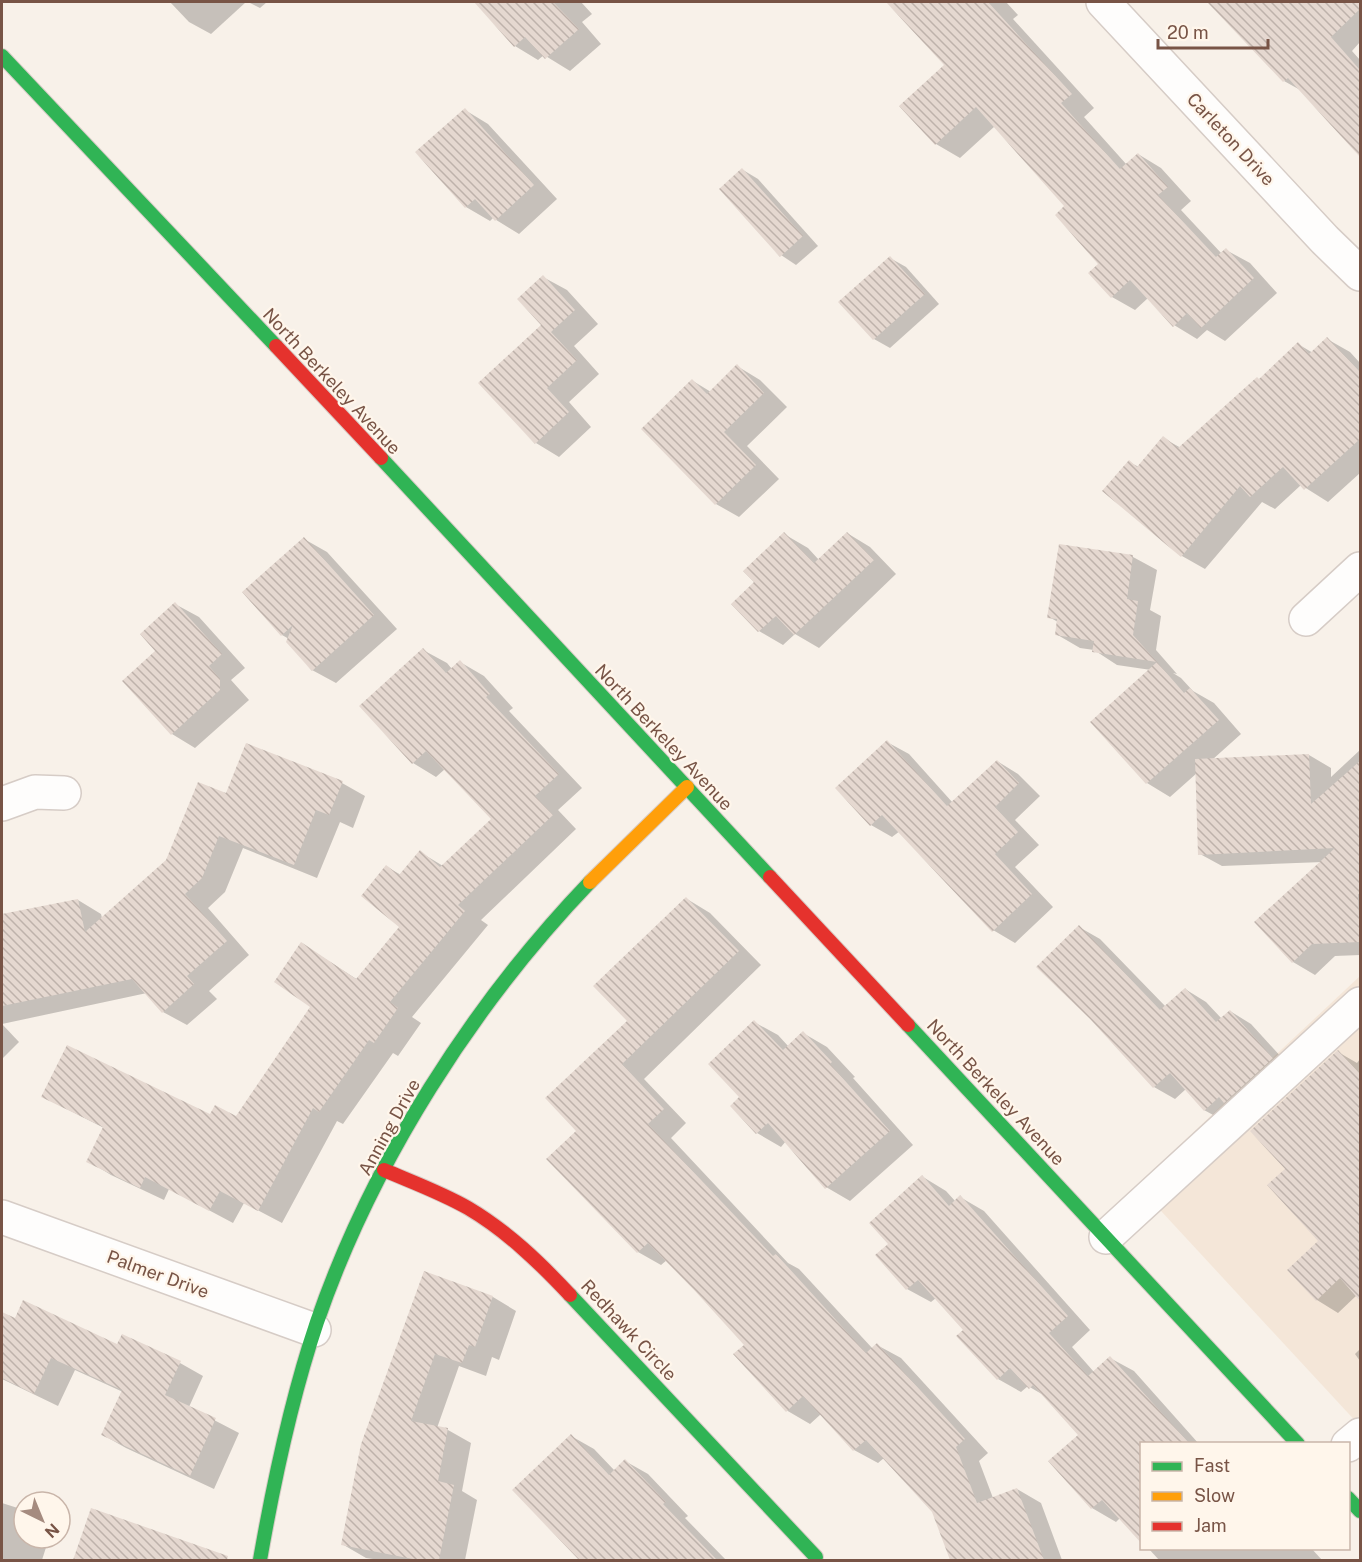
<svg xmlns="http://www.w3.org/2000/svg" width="1362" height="1562" font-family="'Public Sans',sans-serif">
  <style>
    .residential { fill: #f4e6d8 }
    .shadow { fill: #0003 }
    .building { fill: url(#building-back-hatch) }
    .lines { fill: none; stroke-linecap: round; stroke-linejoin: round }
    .street-casing { stroke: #d6ccc6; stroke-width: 36 }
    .fast-casing { stroke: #d7ccc6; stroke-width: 16 }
    .slow-casing { stroke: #d7ccc6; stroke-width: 16 }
    .jam-casing { stroke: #d7ccc6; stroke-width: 16 }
    .street { stroke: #fefdfc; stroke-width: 33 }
    .fast { stroke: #30b455; stroke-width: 14 }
    .slow { stroke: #ff9f0a; stroke-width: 14 }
    .jam { stroke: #e5322d; stroke-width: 14 }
    .labels { text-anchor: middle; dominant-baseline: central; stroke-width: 4.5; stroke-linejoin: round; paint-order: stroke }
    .street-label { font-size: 18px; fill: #785446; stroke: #fff6eb }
  </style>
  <defs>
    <pattern id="building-back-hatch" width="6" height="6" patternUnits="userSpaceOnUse" patternTransform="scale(1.5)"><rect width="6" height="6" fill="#e5d8d0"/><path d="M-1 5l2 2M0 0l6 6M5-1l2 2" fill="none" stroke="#beb2ab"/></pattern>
  </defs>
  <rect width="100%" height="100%" fill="#f8f1e9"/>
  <polygon class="residential" points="1360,976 1360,1426 1137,1185"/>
  <g class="shadow">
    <polygon points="170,2 246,2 211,34 189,22"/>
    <polygon points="248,2 267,2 260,8"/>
    <polygon points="476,2 581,2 592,14 582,22 601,44 570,71 544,55 538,60 515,46"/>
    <polygon points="888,2 1006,2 1018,15 1013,19 1094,108 1084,117 1127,165 1138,154 1161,168 1191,201 1181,210 1222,254 1226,250 1250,263 1277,293 1225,341 1207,330 1197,339 1174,325 1148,298 1135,310 1112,297 1100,264 1066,206 995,126 960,158 936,144 901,106 946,65"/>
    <polygon points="1210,2 1360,2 1360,42 1352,51 1360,60 1360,155 1302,91 1284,81"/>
    <polygon points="465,110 488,124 557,199 519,234 493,218 490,221 466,207 417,153"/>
    <polygon points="743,170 758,179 818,246 796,265 781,255"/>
    <polygon points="890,258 906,267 939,304 890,348 874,339"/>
    <polygon points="543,277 567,290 598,324 574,346 599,374 569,402 591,427 559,457 536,443 543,325"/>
    <polygon points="1327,339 1350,352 1360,363 1360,473 1328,502 1301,485 1275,509 1262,502 1205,569 1182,556 1129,462 1139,467 1163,438 1181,448 1260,380 1298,344 1313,353"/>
    <polygon points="737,366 760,380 787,407 747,446 779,479 739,517 716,504 693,381 711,392"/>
    <polygon points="847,533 870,547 896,574 819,648 795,634 783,645 759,631 733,604 757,582 784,534 808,548 819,560"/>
    <polygon points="304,539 327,552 397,629 336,683 312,670 289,639 282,635"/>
    <polygon points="1060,546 1133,557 1157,570 1150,610 1161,616 1156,650 1177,674 1173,673 1181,678 1193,691 1214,703 1241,734 1212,760 1309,755 1331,768 1331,777 1360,750 1360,955 1335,956 1315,975 1293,962 1256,922 1323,862 1222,866 1200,854 1197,773 1170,797 1147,783 1151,670 1117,665 1094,650 1080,648 1056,634 1058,622 1049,617"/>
    <polygon points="175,604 199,617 245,668 231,680 249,700 195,748 172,734 157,651"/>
    <polygon points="423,650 447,663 452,669 460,662 484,676 513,708 509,711 582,788 558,810 576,829 481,920 488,925 412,1017 421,1023 398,1056 393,1053 343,1124 337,1121 282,1223 244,1203 233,1223 169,1189 164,1200 111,1175 88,1161 104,1128 43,1097 237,1118 312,1006 302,944 358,980 401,927 387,867 401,875 420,852 443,866 493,819 445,769 436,777 413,763"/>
    <polygon points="887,742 909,754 953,803 997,761 1018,774 1040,796 1015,820 1039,845 1015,867 1053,907 1015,943 993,930 900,831 892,837 871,825"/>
    <polygon points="342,783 365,796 353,828 340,822 317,878 243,848 225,892 208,908 249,955 209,991 217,999 187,1025 163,1012 147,993 2,1024 2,916 78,900 101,914 102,918 167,861 227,795"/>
    <polygon points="687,899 710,913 761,965 644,1079 686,1123 671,1138 788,1263 799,1269 873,1349 877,1345 901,1358 988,1453 979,1461 993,1498 1017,1489 1041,1503 1062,1560 952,1560 934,1511 884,1458 878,1463 854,1450 821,1414 810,1424 786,1410 746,1345 667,1260 661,1265 638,1252 578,1131"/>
    <polygon points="1079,927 1100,939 1166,1007 1185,989 1206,1002 1222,1019 1230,1011 1251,1024 1294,1071 1226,1122 1204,1110 1186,1089 1175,1099 1154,1087"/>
    <polygon points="754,1022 778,1035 789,1047 803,1033 827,1047 855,1077 853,1078 913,1145 850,1201 826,1187 786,1141 781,1147 757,1133 732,1106 741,1097"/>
    <polygon points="2,1024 19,1042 2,1059"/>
    <polygon points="1338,1052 1357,1063 1360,1059 1360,1299 1357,1295 1338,1313 1317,1300 1320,1241 1287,1169"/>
    <polygon points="923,1177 946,1191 956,1202 960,1197 984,1211 1090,1330 1072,1347 1094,1372 1110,1358 1134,1371 1199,1444 1142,1444 1120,1518 1116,1522 1092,1508 1051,1461 1080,1435 1045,1396 1028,1386 1021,1392 998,1379 965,1330 936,1298 931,1302 907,1289 890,1244"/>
    <polygon points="424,1273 493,1297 516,1311 499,1360 492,1357 486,1376 459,1366 437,1428 448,1430 471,1443 462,1491 477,1500 465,1560 380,1560 366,1558 342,1544"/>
    <polygon points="2,1313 16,1320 180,1363 203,1376 189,1407 239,1433 214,1489 126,1448 103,1435 123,1392 75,1370 58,1406 2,1379"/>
    <polygon points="1360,1349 1360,1361 1355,1354"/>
    <polygon points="571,1436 594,1449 615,1471 625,1461 648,1474 688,1516 685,1518 726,1560 581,1560 514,1490"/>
    <polygon points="2,1503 24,1510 24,1538 49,1538 42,1560 2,1560"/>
    <polygon points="92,1510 216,1559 215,1560 75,1560"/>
    <polygon points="1148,1548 1311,1548 1322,1560 1159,1560"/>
  </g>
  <g class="building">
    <polygon points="474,2 553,2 579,29 545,59 525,37 514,47"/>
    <polygon points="886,2 988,2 1072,94 1061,103 1120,169 1138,153 1168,187 1158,195 1216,257 1226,248 1254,278 1201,328 1187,313 1173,327 1130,280 1111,298 1088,273 1098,264 1055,215 1064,206 976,107 935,145 899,106 944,65"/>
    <polygon points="1207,2 1360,2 1360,9 1331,37 1360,70 1360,157 1288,78 1283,82"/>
    <polygon points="465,108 534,185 495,221 475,199 465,208 415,152"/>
    <polygon points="742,168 803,236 780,257 719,189"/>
    <polygon points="890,256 925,294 873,340 838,302"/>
    <polygon points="543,275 575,310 551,332 577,360 547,388 569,412 535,444 478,383 541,325 517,299"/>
    <polygon points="1327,337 1360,372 1360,439 1304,490 1283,467 1250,497 1240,486 1181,557 1102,491 1129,460 1137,467 1163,436 1178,448 1257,377 1259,379 1298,342 1309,354"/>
    <polygon points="737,364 764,393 724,432 756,465 715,505 641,429 692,379 707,394"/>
    <polygon points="784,532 814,563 847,532 874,560 794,635 776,616 758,632 731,604 754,582 743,571"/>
    <polygon points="304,537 374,615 312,671 286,642 293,625 281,636 242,592"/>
    <polygon points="1059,544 1133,555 1127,599 1138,601 1133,635 1157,662 1092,652 1094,641 1055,635 1057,619 1047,618"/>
    <polygon points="175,602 222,654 209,666 220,679 220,690 171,735 122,681 155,651 140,634"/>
    <polygon points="423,648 446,673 460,660 490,694 486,697 559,774 535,796 553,815 458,905 465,911 390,1002 398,1008 374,1043 369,1040 319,1112 313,1108 258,1211 220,1191 209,1211 145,1177 140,1188 86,1162 103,1127 41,1097 67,1045 210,1114 215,1105 236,1116 310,1007 274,982 301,942 356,979 399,927 361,896 386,865 399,875 420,850 440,867 491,819 426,751 412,764 359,706"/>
    <polygon points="1157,662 1184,693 1190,688 1219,720 1146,784 1090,722"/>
    <polygon points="887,740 947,806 997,760 1019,783 995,807 1018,832 995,854 1032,894 992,932 882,815 870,826 835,788"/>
    <polygon points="246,743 343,781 329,815 316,810 294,865 219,836 202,878 185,894 227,941 187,976 194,984 162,1013 132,979 2,1006 2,914 78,899 85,932 166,860 198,782 226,793"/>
    <polygon points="1309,754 1311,804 1360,761 1360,894 1358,894 1360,942 1312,944 1292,963 1254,922 1335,848 1198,855 1195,759"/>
    <polygon points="686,897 739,951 622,1064 664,1109 648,1124 773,1256 776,1254 866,1353 877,1343 965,1439 956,1447 977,1503 1017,1488 1044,1560 950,1560 932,1512 866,1440 853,1451 803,1396 786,1412 733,1354 744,1345 695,1291 648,1243 637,1253 546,1159 576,1131 545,1098 627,1021 593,986"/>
    <polygon points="1079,925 1160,1010 1185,988 1216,1022 1230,1010 1273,1058 1224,1103 1219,1097 1204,1111 1170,1073 1153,1088 1090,1019 1036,967"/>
    <polygon points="754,1020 783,1050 803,1031 832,1062 830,1064 890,1131 825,1189 768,1123 756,1134 730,1106 739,1097 708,1064"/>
    <polygon points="1338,1050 1360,1074 1360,1301 1340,1278 1316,1301 1287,1270 1318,1241 1267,1185 1285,1169 1250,1131"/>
    <polygon points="922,1175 949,1206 960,1195 1068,1316 1049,1333 1088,1376 1110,1356 1189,1443 1142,1443 1142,1544 1102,1500 1091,1509 1048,1461 1078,1435 1033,1385 1029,1389 1010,1368 997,1380 956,1336 963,1330 918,1280 906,1290 875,1255 888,1244 869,1223"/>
    <polygon points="424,1271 493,1296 475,1347 469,1345 462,1363 435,1354 411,1421 448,1428 438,1481 454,1485 439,1560 418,1560 341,1545 361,1444"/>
    <polygon points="23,1300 117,1344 122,1334 181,1361 165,1395 216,1418 190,1476 101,1435 122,1390 51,1358 34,1394 2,1378 2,1312 15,1318"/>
    <polygon points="571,1434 609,1475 625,1459 666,1502 663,1504 717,1560 579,1560 512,1490"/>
    <polygon points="91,1508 228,1556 227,1560 73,1560"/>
  </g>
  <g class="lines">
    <g class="street-casing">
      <g id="street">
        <polyline points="1103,2 1325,240 1360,274"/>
        <polyline points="1306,619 1360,569"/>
        <polyline points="2,804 35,792 64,793"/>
        <polyline points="2,1217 314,1330"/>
        <polyline points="1106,1237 1360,1004"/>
        <polyline points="1348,1445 1360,1435"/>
      </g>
    </g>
    <g class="fast-casing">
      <g id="fast">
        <polyline points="2,56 276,346"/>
        <polyline points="381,458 770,877"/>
        <polyline points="908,1025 1298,1444"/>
        <polyline points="570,1295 816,1557"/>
        <polyline points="1348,1498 1360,1511"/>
        <path d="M260 1560C274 1480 291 1399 317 1322 372 1162 473 1004 590 882"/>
      </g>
    </g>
    <g class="slow-casing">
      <polyline id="slow" points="590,882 687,787"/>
    </g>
    <g class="jam-casing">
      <g id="jam">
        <polyline points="276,346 381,458"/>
        <polyline points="770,877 908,1025"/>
        <path d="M384 1170C412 1182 442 1193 468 1208 507 1231 540 1263 570 1295"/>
      </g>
    </g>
    <use href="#street" class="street"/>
    <use href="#fast" class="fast"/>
    <use href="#slow" class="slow"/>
    <use href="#jam" class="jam"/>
  </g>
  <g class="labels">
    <g class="street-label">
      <text transform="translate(1231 139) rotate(47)">Carleton Drive</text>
      <text transform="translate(332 381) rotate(47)">North Berkeley Avenue</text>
      <text transform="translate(664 737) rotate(47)">North Berkeley Avenue</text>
      <text transform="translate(996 1092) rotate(47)">North Berkeley Avenue</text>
      <text transform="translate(389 1127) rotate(-61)">Anning Drive</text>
      <text transform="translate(158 1274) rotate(20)">Palmer Drive</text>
      <text transform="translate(629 1330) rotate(47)">Redhawk Circle</text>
    </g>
  </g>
  <rect width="1362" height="1562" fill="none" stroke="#785446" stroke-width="6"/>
  <rect x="1140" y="1442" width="210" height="108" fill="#fff6eb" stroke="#c9b5a9" stroke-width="1.5"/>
  <rect x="1152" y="1462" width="30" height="9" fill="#30b455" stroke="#c9b5a9" stroke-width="1.5"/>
  <text x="1194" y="1472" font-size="18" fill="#785446">Fast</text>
  <rect x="1152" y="1492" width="30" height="9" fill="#ff9f0a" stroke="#c9b5a9" stroke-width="1.5"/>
  <text x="1194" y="1502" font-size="18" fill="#785446">Slow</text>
  <rect x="1152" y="1522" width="30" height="9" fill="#e5322d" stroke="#c9b5a9" stroke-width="1.5"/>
  <text x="1194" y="1532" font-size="18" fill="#785446">Jam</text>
  <g transform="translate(42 1520) rotate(137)"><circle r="28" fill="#fff6eb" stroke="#c9b5a9" stroke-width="1.5"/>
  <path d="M0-4.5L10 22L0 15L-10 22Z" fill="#a58b7f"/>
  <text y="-9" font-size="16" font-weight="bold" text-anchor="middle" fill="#785446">N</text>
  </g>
  <path d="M1158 39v9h110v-9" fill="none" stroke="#785446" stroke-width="3"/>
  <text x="1167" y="39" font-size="18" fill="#785446" stroke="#fff6eb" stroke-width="4.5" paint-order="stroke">20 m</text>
</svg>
